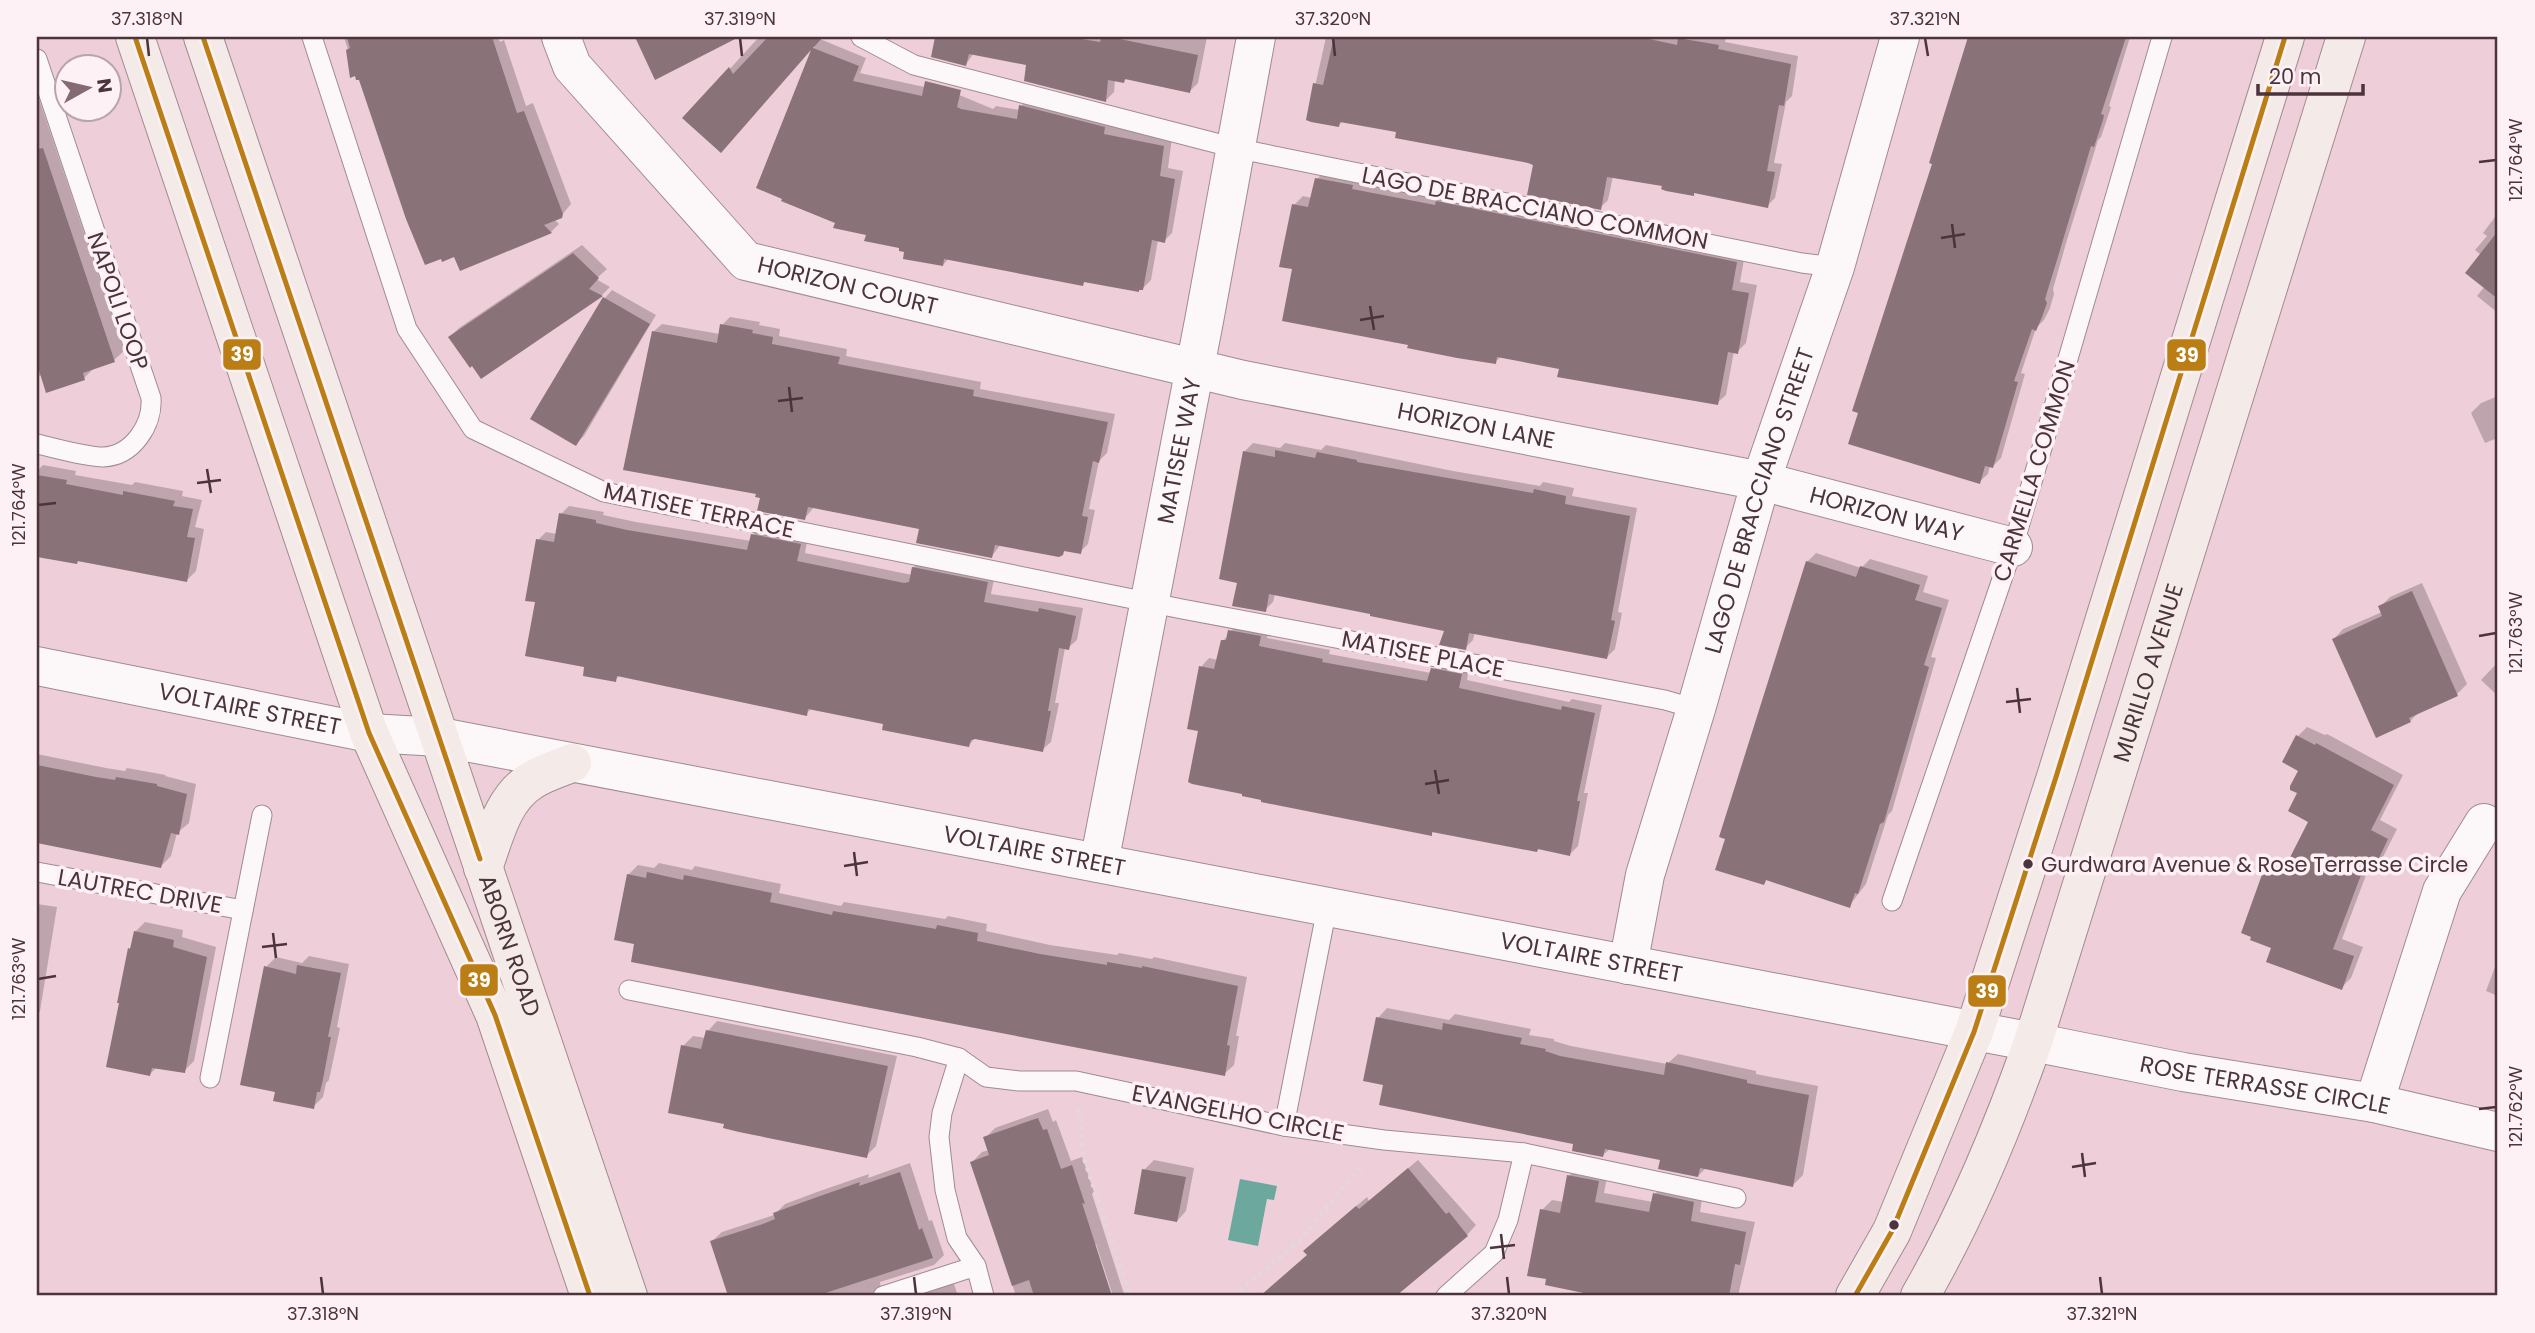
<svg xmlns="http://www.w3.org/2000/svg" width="2535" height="1333" font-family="Poppins,sans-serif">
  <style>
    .water { fill: #6ca89e }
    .shadow { fill: #0003 }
    .building { fill: #897278 }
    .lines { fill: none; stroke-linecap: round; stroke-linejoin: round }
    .service-casing { stroke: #a18a92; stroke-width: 21 }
    .minor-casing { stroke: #a18a92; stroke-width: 40 }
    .tertiary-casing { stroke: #a18a92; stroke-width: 40 }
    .secondary-casing { stroke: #a18a92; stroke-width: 40 }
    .path { stroke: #e3d8dc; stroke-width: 4.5; stroke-dasharray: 3.5 5; stroke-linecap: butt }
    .service { stroke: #fcf8f9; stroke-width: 19 }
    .minor { stroke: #fcf8f9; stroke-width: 38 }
    .tertiary { stroke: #fcf8f9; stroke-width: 38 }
    .secondary { stroke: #f4ebe8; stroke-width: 38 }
    .bus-1-casing { stroke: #fdf1f5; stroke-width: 10 }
    .bus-1 { stroke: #bb7e15; stroke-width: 5 }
    .ticks { fill: none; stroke: #4b343b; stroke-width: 2.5 }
    .bus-dot { fill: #4b343b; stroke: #fdf1f5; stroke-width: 2.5 }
    .labels { text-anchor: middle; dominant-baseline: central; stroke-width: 7; stroke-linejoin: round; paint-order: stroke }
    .bus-label { font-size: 21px; fill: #4b343b; stroke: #fdf1f5; text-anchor: start }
    .street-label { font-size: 23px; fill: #4b343b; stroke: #fdf1f5 }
    .line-badge { stroke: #fdf1f5; stroke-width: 2.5 }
    .badge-label { font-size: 19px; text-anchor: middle; font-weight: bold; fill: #fff }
    .neatline { fill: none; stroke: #4b343b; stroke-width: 2.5 }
    .ticks-label { font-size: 18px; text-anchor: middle; fill: #4b343b }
  </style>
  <rect width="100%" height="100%" fill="#eeced9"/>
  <polygon class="water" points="1240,1179 1277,1186 1274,1200 1267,1199 1258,1246 1228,1240"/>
  <g class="shadow">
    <polygon points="344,37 498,37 500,42 504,40 526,106 533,103 571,204 561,216 554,219 559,224 551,232 461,269 360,77 357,78"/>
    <polygon points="637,37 735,37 656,77"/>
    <polygon points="759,37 822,37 820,39 866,58 860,73 929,88 933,84 993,109 996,106 1020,110 1021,106 1030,97 1172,138 1168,168 1183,171 1172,233 1164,241 1158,240 1151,280 1142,289 1085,281 1082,284 949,258 943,265 837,222 758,187 815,46 685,118"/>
    <polygon points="937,37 1207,37 1198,83 1190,91 1127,78 1124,81 1115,80 1114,92 1106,100 1028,63 974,53 966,64 933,55"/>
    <polygon points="1326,37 1726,37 1725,42 1798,56 1792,96 1786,102 1774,163 1782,164 1775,198 1767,206 1696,191 1693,194 1664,185 1613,176 1608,200 1600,208 1535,164 1398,131 1343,121 1339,125 1308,118"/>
    <polygon points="1971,37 2130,37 2109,106 2111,107 2101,137 2098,140 2067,240 2053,289 2054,294 2050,308 2044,320 2036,328 2021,373 2025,374 2001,458 1993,466 1990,465 1988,474 1979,482 1934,163"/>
    <polygon points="37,93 124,351 114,360 94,368 84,378 42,375 37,377"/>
    <polygon points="1326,170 1745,254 1740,282 1757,285 1746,343 1737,352 1734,351 1726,395 1717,403 1561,368 1502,356 1495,362 1410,344 1294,268 1294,205 1303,196 1312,198 1317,179"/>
    <polygon points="2498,213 2498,313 2477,296 2485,286 2481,255 2475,250 2487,236 2483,233"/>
    <polygon points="582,245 607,269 596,279 610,287 602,295 481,377 450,337 459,328"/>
    <polygon points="612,290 656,315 584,436 576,444 532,418 605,298"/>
    <polygon points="730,317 760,322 759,325 780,329 779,336 847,349 846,356 981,382 980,389 1115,414 1107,453 1099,461 1089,509 1095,510 1088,544 1080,552 1066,549 1062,554 1001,544 992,556 921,528 814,507 805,518 763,497 653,332 662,324 720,334 722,325"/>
    <polygon points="2498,396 2498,447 2495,439 2485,443 2471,413 2481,403"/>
    <polygon points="1253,443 1280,448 1285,443 1321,450 1326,445 1453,471 1540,486 1543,482 1574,488 1572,496 1637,508 1618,612 1622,613 1615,649 1607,657 1475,632 1473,640 1465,648 1446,630 1373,612 1275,594 1273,602 1265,610 1239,581 1245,451"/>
    <polygon points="43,465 76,471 75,475 132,485 135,482 183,491 182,496 202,500 195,527 204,529 196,571 187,580 37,554 37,471"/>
    <polygon points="569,506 604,512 603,515 636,522 751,541 753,535 761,527 808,536 805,553 912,575 913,568 921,559 995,574 991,594 1083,608 1077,640 1068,648 1065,648 1055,703 1059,703 1051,742 1042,750 976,737 969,745 885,722 812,708 806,714 620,675 615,680 586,666 537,601 538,540 546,532 557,534 561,514"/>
    <polygon points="1816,553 1861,568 1870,559 1928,576 1923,592 1949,600 1931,657 1936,658 1892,811 1888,815 1866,884 1849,906 1767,879 1764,883 1807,562"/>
    <polygon points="2422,583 2467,684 2457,694 2420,711 2410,721 2334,639 2343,629 2382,612 2380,607 2390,597"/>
    <polygon points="1238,623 1269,628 1267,638 1330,650 1329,654 1431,673 1441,661 1469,666 1467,680 1569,702 1572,699 1602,705 1584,793 1588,793 1578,846 1570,854 1539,848 1537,851 1434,831 1431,834 1200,730 1201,667 1209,658 1218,660 1223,641"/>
    <polygon points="2498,662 2498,696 2481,680"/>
    <polygon points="2307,727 2325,735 2327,734 2403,775 2380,820 2397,829 2382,859 2372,869 2369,867 2342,939 2363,947 2351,978 2341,988 2274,947 2266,870 2276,860 2289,863 2311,821 2299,792 2298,736"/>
    <polygon points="37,754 106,768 125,771 127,768 166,775 165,776 196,784 189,823 177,833 171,856 161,866 37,842"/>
    <polygon points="659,863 692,870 695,866 781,884 779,893 841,906 844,902 945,919 948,916 987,924 986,931 1050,945 1117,955 1119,953 1152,959 1154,957 1247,977 1236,1036 1239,1036 1234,1065 1224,1074 636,942 628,875 638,865 654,868"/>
    <polygon points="37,904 57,907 40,1011 37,1017"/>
    <polygon points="145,922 183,930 182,937 216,947 194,1061 184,1071 157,1067 150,1074 129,949 133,946 135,932"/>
    <polygon points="309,956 349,964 337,1027 340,1028 329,1080 326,1083 323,1097 313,1107 277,1091 266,967 276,957 302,963"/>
    <polygon points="2498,959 2498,996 2486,991"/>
    <polygon points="1387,1008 1449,1020 1455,1014 1531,1029 1529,1035 1554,1039 1554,1041 1571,1046 1667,1064 1678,1054 1756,1071 1756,1074 1818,1086 1803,1175 1793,1185 1706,1168 1698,1176 1662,1158 1610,1149 1603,1155 1575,1142 1385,1084 1378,1018"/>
    <polygon points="717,1021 897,1056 876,1146 866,1156 726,1122 683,1046 693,1036 706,1038 708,1031"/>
    <polygon points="1048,1109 1053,1122 1056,1120 1071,1161 1082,1157 1094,1192 1092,1194 1124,1294 1122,1296 1113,1296 1096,1244 1093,1245 1110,1296 1016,1296 972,1162 982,1152 989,1150 985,1138 995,1128"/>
    <polygon points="1154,1160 1194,1168 1186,1211 1177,1221 1144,1170"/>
    <polygon points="1418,1160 1476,1225 1467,1235 1392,1296 1261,1296 1309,1255 1315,1241 1367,1197 1369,1201"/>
    <polygon points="910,1163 929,1221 932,1220 944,1255 934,1265 880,1282 881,1290 886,1296 730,1296 712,1241 722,1232 774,1215 785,1204 817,1192 869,1174 868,1178"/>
    <polygon points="1579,1166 1608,1172 1604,1193 1653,1202 1655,1194 1665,1184 1703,1192 1700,1212 1755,1222 1738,1296 1606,1296 1547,1284 1542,1210 1552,1200 1564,1202 1569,1176"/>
    <polygon points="953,1281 958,1296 905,1296"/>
  </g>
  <g class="building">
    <polygon points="347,37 492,37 517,113 524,111 563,214 562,218 544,225 552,233 460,271 454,257 442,262 441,259 425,265 406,219 359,80 356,80 355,76 350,78 346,50 350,48"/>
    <polygon points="635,37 739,37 655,80"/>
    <polygon points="768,37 823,37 813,48 859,66 853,81 922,96 925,81 961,90 957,107 961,109 1017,119 1019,105 1105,127 1104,134 1164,146 1160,176 1175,179 1165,243 1152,240 1143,290 1139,290 1139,292 1084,282 1083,286 944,259 943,266 903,259 904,252 899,251 899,248 864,241 866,235 833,228 835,223 781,201 782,199 756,188 811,50 721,153 682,118 729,67 733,74"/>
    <polygon points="935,37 1070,37 1100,42 1101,37 1110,37 1198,55 1190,93 1125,79 1124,83 1108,80 1106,102 1024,81 1026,65 969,54 966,66 931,57"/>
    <polygon points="1334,37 1640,37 1677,45 1678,38 1719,45 1718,49 1791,64 1784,106 1779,105 1767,171 1775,172 1768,208 1694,193 1694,196 1666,191 1661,189 1662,186 1607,177 1601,210 1527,195 1533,165 1528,163 1395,138 1396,132 1340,122 1339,127 1311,122 1306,120 1313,83 1323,85"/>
    <polygon points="1968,37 2126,37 2101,114 2104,115 2103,120 2094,147 2091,146 2060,250 2045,299 2047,303 2042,317 2036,331 2032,329 2014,381 2018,382 1993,468 1985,466 1980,484 1848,444 1858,413 1852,411 1932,164 1929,163"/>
    <polygon points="43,148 115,362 83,373 85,380 46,393 37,364 37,149"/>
    <polygon points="1315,178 1353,185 1352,189 1435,205 1436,201 1737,262 1732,290 1749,293 1738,354 1728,352 1718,405 1557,377 1559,369 1497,357 1496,364 1457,358 1407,348 1408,345 1282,321 1292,269 1279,267 1292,204 1308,207"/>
    <polygon points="2498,231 2498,299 2465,273"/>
    <polygon points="573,253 599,278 589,289 603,296 481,379 472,366 470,368 448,337"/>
    <polygon points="603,297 650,324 576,446 530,419"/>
    <polygon points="720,324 753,330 752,333 773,337 772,344 840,357 838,364 974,390 973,396 1108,422 1099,463 1093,461 1082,516 1088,517 1081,554 1064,551 1063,555 1059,557 995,545 992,558 916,543 919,529 808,507 805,520 757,511 760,498 755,497 756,494 623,470 652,331 717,343"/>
    <polygon points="1275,450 1315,458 1317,452 1357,460 1357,462 1533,493 1534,489 1566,496 1565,504 1630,516 1611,620 1615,621 1607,659 1469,633 1466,650 1439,645 1444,631 1370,616 1370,614 1269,594 1266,612 1232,606 1237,583 1219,579 1243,451 1275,457"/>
    <polygon points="37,475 67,480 66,484 123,495 123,491 175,501 173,506 193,509 187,537 195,538 187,582 78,561 77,564 37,557"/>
    <polygon points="559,513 596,520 596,523 627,530 747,550 751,534 801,544 797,561 904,583 909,582 912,567 988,582 984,602 1038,612 1039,608 1076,616 1069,650 1059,648 1048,711 1051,711 1043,752 975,739 971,740 969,747 882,730 883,724 808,709 807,716 617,676 616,682 583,676 584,667 525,656 535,602 525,601 536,539 554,542"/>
    <polygon points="1806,561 1856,577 1860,566 1920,585 1915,600 1942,608 1924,665 1929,667 1884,822 1880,824 1858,894 1855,893 1850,908 1766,880 1764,885 1715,870 1725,839 1719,837"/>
    <polygon points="2412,591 2458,696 2409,718 2411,722 2376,738 2332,639 2382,616 2378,606"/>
    <polygon points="1228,630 1261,636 1259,646 1323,659 1322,662 1427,681 1431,668 1462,674 1459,688 1561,710 1562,706 1595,713 1577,801 1580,801 1570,856 1538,849 1537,852 1432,832 1432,836 1261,802 1261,800 1242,796 1242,794 1192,784 1188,782 1198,731 1187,729 1199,666 1214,669 1221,640 1226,640"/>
    <polygon points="2296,735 2315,745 2316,743 2394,785 2371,830 2388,839 2373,871 2364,867 2333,949 2354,956 2342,990 2266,962 2271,948 2250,940 2251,937 2241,933 2264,869 2282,873 2308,822 2288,811 2297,793 2290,790 2290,786 2298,771 2282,762"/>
    <polygon points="37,765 96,777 115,780 116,777 157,784 157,786 187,794 179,835 171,833 161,868 37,843"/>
    <polygon points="647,872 683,880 684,875 772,893 770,902 832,915 833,911 936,929 937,925 978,933 977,941 1040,954 1107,965 1107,962 1142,968 1142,966 1238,986 1227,1045 1230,1046 1225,1076 631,962 634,944 614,940 627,874 646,878"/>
    <polygon points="134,931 174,940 173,947 207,957 185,1073 152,1068 150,1076 106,1067 119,1003 117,1003 128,948 130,949"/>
    <polygon points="297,965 341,973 328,1037 331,1037 323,1079 320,1092 317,1092 314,1109 273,1101 275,1092 240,1085 264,966 296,974"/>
    <polygon points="1376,1017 1442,1030 1443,1023 1522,1038 1520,1044 1546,1049 1545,1051 1560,1056 1664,1075 1666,1062 1747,1080 1747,1083 1809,1095 1793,1187 1700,1168 1698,1177 1658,1169 1660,1160 1605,1149 1603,1157 1572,1151 1573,1144 1379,1105 1383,1085 1363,1081"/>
    <polygon points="706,1030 888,1066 867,1158 739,1132 723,1128 724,1124 668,1113 681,1045 701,1049"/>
    <polygon points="1038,1118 1043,1130 1047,1129 1061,1169 1072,1165 1085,1204 1082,1203 1112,1296 1034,1296 1029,1280 1012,1286 970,1162 989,1155 983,1137"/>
    <polygon points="1408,1168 1446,1214 1449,1212 1468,1236 1396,1296 1260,1296 1307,1255 1303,1251 1356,1206 1359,1209"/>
    <polygon points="1142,1169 1186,1177 1177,1222 1134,1214"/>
    <polygon points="900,1172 919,1230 922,1228 933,1258 816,1296 728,1296 710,1241 763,1224 775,1219 773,1213 806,1201 860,1182 859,1186"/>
    <polygon points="1567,1175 1599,1181 1595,1202 1649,1212 1653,1193 1694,1202 1691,1221 1746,1232 1740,1265 1735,1264 1729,1296 1598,1296 1545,1285 1546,1279 1527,1276 1540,1209 1560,1213"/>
  </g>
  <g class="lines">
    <g class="service-casing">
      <g id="service">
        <polyline points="312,37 407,329 473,429 604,492 1182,609 1665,700 1696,709"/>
        <polyline points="861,37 914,65 1235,148 1802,263 1835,267"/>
        <path d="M37 59 151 398C153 424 133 456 103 457 86 457 55 448 37 444"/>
        <polyline points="37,872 243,910"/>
        <polyline points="1892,901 2013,547 2162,37"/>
        <polyline points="629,990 917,1047 959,1058 986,1077 1019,1081 1076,1081 1284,1126 1384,1140 1524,1153 1736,1198"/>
        <polyline points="959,1058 942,1113 939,1137 945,1190 957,1238 976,1266 984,1296"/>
        <polyline points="210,1078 262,815"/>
        <polyline points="1284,1126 1327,908"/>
        <polyline points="883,1296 976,1266"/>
        <polyline points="1446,1296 1494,1253 1508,1220 1524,1153"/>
      </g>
    </g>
    <g class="minor-casing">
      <g id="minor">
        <path id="s1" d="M561 37 572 66 746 261 1243 380 1761 481 2013 547"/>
        <path id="s2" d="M1099 863 1204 321 1256 37"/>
        <path id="s3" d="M1628 965 1645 875 1696 709 1761 481 1835 267 1900 37"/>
        <path id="s4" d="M2033 1042 2183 1072 2374 1103 2498 1132"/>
        <polyline points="2374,1103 2442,891 2484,823"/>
      </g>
    </g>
    <g class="tertiary-casing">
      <g id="tertiary">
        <path id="s5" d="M37 666 369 733 440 737 2033 1042"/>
      </g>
    </g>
    <g class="secondary-casing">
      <g id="secondary">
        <polyline points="135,37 369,733 495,1015 590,1296"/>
        <path id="s6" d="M203 37 628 1296"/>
        <path d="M483 868C494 838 502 799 531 781 543 773 559 768 572 763"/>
        <polyline points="1855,1296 1892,1231 1974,1032 2056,777 2285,37"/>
        <path id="s7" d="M1920 1296C1967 1215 2002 1130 2033 1042L2346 37"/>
      </g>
    </g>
    <g class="path">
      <polyline points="1079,1109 1083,1155 1130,1296"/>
      <polyline points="1233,1296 1298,1242 1363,1165"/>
    </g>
    <use href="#service" class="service"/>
    <use href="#minor" class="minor"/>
    <use href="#tertiary" class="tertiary"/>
    <use href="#secondary" class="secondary"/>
    <g class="bus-1-casing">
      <g id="bus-1">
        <polyline points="135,37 369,733 495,1015 590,1296"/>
        <polyline points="203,37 480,859"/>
        <polyline points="1855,1296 1892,1231 1974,1032 2056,777 2285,37"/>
      </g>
    </g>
    <use href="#bus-1" class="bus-1"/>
  </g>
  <path class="ticks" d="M147 38 149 56M740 38 742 56M1333 38 1335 56M1925 38 1928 56M2479 162 2496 160M1952 224 1955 248M1941 238 1965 234M1370 306 1374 330M1360 320 1384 316M789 387 792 412M778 401 803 398M207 469 211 493M197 483 221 480M38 505 56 503M2479 636 2496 633M2017 688 2020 713M2006 702 2031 699M1435 770 1439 794M1425 784 1449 780M854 852 857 876M844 866 868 862M273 933 276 958M262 947 287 944M38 979 56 976M2479 1109 2496 1107M2082 1153 2085 1177M2072 1167 2096 1163M1501 1234 1504 1259M1490 1248 1515 1245M321 1277 323 1294M914 1277 916 1294M1507 1277 1509 1294M2100 1277 2102 1294"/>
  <g class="bus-dot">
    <circle cx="2028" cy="864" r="6"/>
    <circle cx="1894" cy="1225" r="6"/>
  </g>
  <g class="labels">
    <g class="bus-label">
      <text x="2041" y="864">Gurdwara Avenue &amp; Rose Terrasse Circle</text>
    </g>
    <g class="street-label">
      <text transform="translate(1535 208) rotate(11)">LAGO DE BRACCIANO COMMON</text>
      <text stroke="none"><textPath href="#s1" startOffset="397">HORIZON COURT</textPath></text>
      <text transform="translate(118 301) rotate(71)">NAPOLI LOOP</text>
      <text stroke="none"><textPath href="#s1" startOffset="1041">HORIZON LANE</textPath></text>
      <text stroke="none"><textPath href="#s2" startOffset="420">MATISEE WAY</textPath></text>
      <text transform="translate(2034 471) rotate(-73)">CARMELLA COMMON</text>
      <text stroke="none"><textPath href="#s3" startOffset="483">LAGO DE BRACCIANO STREET</textPath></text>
      <text transform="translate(699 510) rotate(12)">MATISEE TERRACE</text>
      <text stroke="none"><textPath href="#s1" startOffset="1461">HORIZON WAY</textPath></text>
      <text transform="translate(1423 654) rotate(11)">MATISEE PLACE</text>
      <text stroke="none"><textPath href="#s7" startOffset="665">MURILLO AVENUE</textPath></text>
      <text stroke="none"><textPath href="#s5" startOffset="217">VOLTAIRE STREET</textPath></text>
      <text stroke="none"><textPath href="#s5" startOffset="1015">VOLTAIRE STREET</textPath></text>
      <text transform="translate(140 891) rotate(10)">LAUTREC DRIVE</text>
      <text stroke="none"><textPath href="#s6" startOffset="959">ABORN ROAD</textPath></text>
      <text stroke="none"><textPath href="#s5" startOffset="1582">VOLTAIRE STREET</textPath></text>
      <text stroke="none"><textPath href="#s4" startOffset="236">ROSE TERRASSE CIRCLE</textPath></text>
      <text transform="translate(1238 1113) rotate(11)">EVANGELHO CIRCLE</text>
    </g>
  </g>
  <g class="line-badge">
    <rect x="222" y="338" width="40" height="33" rx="7" fill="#bb7e15"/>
    <rect x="2166" y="338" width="41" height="34" rx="7" fill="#bb7e15"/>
    <rect x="459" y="963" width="40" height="34" rx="7" fill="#bb7e15"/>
    <rect x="1967" y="974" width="40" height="34" rx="7" fill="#bb7e15"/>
  </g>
  <g class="badge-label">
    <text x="242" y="361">39</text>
    <text x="2187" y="362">39</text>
    <text x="479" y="987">39</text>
    <text x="1987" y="998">39</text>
  </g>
  <rect width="2535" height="1333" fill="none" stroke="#fdf1f5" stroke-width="77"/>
  <g transform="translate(88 88) rotate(82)"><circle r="33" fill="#fdf1f5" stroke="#b6a5ab" stroke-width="2"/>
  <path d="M0-5L12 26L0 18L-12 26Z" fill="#846a72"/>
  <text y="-10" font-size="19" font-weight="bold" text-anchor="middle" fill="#4b343b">N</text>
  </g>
  <path d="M2258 84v10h105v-10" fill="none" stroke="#4b343b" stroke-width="3.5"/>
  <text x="2269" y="84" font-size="21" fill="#4b343b" stroke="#fdf1f5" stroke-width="5" paint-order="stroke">20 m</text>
  <rect x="38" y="38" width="2458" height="1256" class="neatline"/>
  <g class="ticks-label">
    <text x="147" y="25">37.318°N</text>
    <text x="740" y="25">37.319°N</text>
    <text x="1333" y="25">37.320°N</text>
    <text x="1925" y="25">37.321°N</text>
    <text transform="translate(2516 160) rotate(-90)" y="6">121.764°W</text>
    <text transform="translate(19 505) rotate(-90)" y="6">121.764°W</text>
    <text transform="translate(2516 633) rotate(-90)" y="6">121.763°W</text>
    <text transform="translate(19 979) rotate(-90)" y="6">121.763°W</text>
    <text transform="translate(2516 1107) rotate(-90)" y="6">121.762°W</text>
    <text x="323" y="1320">37.318°N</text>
    <text x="916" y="1320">37.319°N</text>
    <text x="1509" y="1320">37.320°N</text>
    <text x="2102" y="1320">37.321°N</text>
  </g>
</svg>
